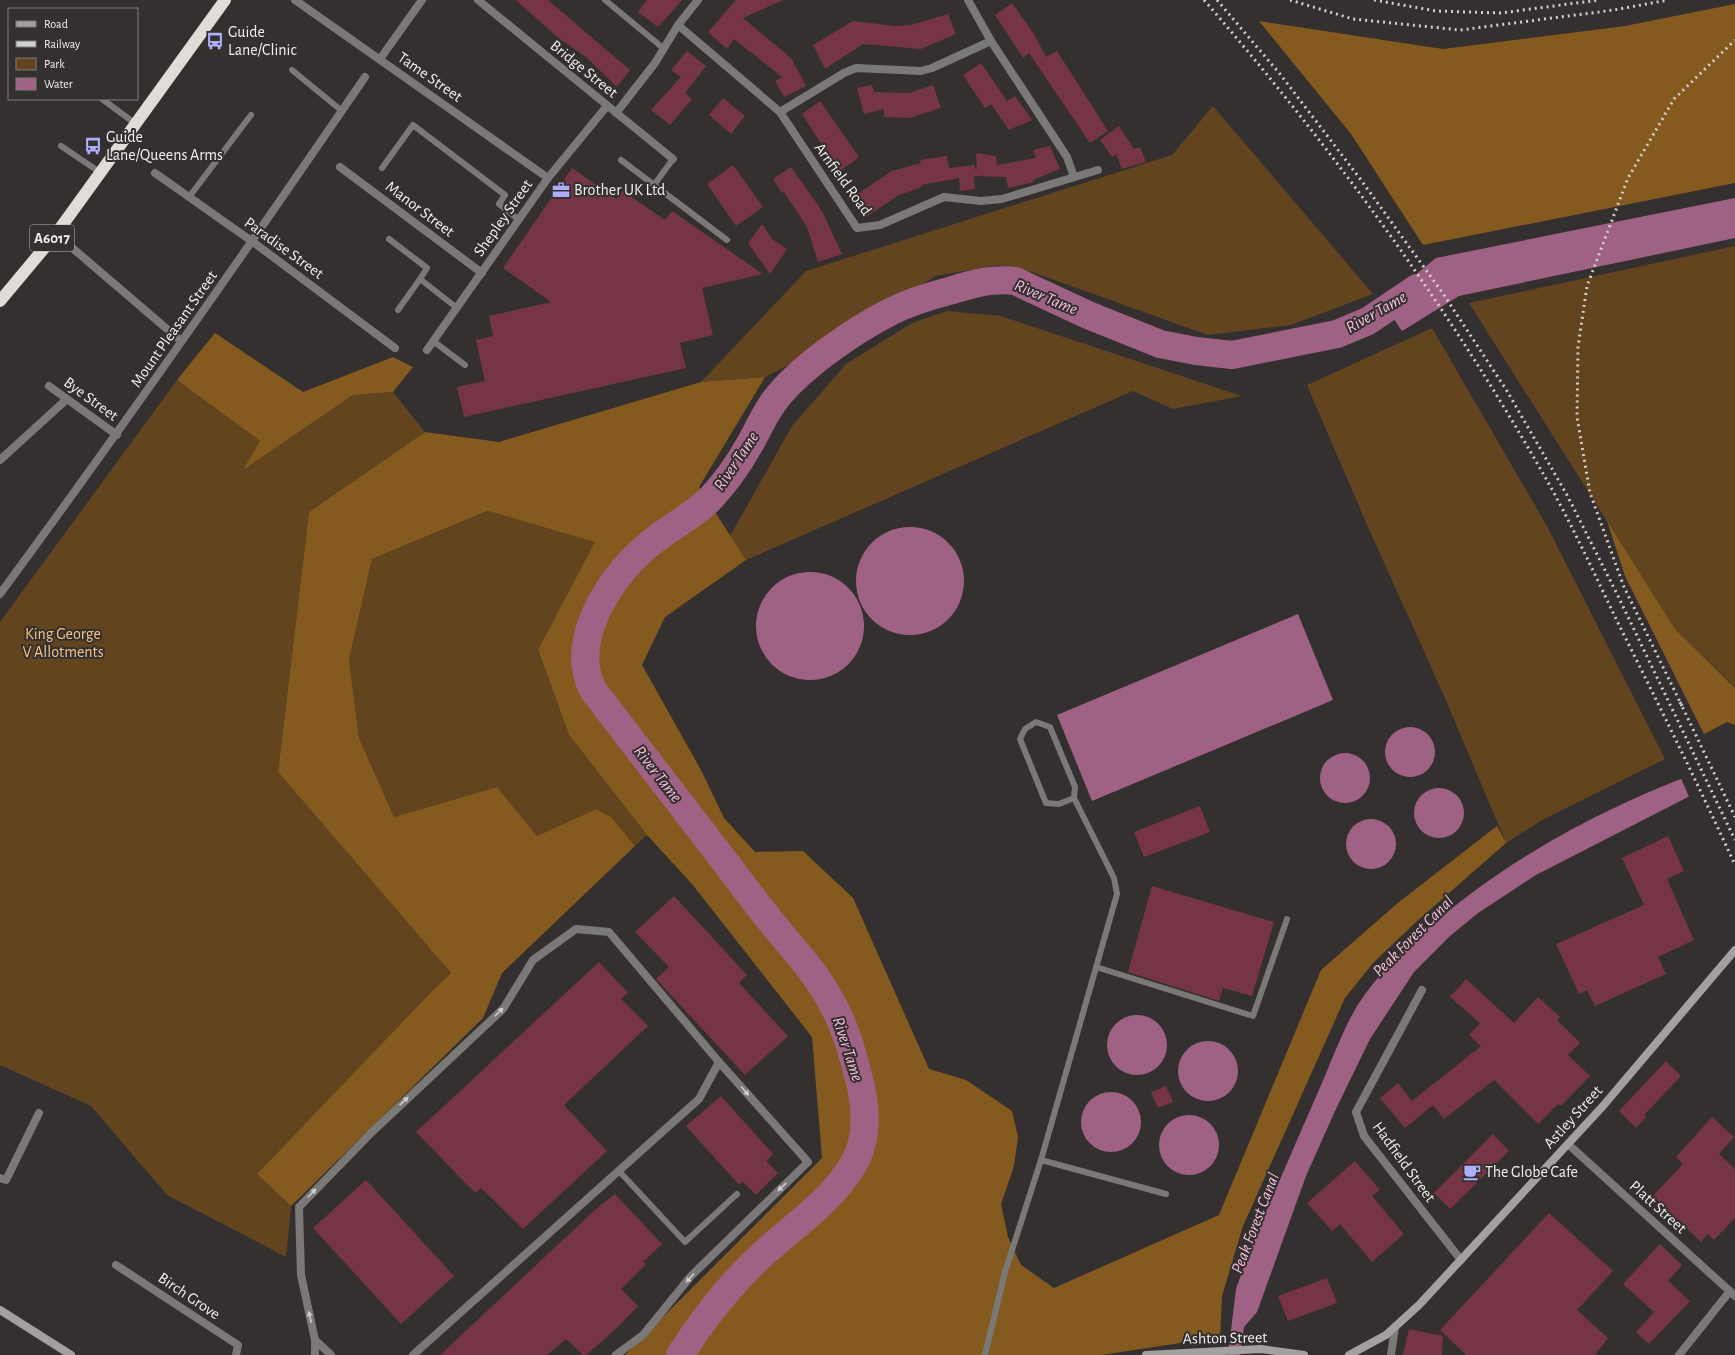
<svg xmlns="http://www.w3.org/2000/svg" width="1735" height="1355" font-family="'Alegreya Sans',sans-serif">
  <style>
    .green { fill: #62441e }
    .forest { fill: #855a1f }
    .water { fill: #a06284 }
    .pier { fill: #343030 }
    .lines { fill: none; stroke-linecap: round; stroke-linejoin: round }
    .river { stroke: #a06284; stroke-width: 28 }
    .building { fill: #763544 }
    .lane { stroke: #7a7978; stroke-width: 6 }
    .street { stroke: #7a7978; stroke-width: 8 }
    .secondary { stroke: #a3a19f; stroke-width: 8 }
    .highway { stroke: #e0dcda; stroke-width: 12 }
    .rail { stroke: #d1cfcf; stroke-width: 3; stroke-dasharray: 2 4; stroke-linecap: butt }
    .oneway { fill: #cdcbcb }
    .labels { text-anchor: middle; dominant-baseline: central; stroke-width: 4; stroke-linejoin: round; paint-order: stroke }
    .shield { fill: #343030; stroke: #b8b5b5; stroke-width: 1 }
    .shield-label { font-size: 15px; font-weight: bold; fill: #f0eeee }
    .poi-label { font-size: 16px; fill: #f0eeee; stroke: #343030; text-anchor: start }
    .street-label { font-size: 16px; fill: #f0eeee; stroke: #343030 }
    .park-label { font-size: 16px; fill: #f7c386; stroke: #343030 }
    .water-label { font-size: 17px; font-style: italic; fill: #f7bfdc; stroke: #343030 }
  </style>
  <rect width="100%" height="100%" fill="#343030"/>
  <g class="green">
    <polygon points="1213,106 1373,294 1291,325 1208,335 1032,272 998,265 936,276 806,356 765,377 701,382 806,271 1172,155"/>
    <polygon points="1735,246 1735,687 1675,629 1469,303"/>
    <polygon points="947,311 1001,316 1242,396 1173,409 1133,391 746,560 730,536 792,426 846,364 912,323"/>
    <polygon points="1432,328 1548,528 1665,759 1542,820 1506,843 1445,698 1368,527 1307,385"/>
    <polygon points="177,380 260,441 244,469 353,395 393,392 425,432 309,512 278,772 451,973 433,990 257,1174 291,1206 286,1257 167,1195 91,1106 0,1065 0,622"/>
    <polygon points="489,511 596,542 538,651 569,735 647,835 635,846 611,817 596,809 537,836 497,787 394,817 359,738 349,660 372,559"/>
  </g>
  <g class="forest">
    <polygon points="1735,4 1735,183 1423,245 1351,134 1259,21 1443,49 1625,26"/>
    <polygon points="215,333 303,392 393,357 413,367 393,392 353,395 243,470 260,441 177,380"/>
    <polygon points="765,377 699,487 746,560 665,617 642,665 701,770 724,818 755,852 803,851 853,898 929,1069 966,1080 1012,1111 1018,1137 1014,1166 1001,1204 1008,1237 1021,1265 1054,1288 1219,1215 1321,970 1399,902 1497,826 1506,843 1416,922 1373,963 1345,998 1243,1226 1222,1296 1220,1337 1101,1355 625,1355 822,1158 812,1037 692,884 647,835 569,735 538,650 595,542 488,511 372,559 349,660 359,738 394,817 497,787 537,836 596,809 611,817 635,846 502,973 483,1018 291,1206 257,1174 433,990 451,973 278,772 309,512 425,432 499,442 701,382"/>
    <polygon points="1607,521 1675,629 1735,688 1735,725 1727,722 1704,734 1625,576"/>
  </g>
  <g class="water">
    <polygon points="1735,198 1735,238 1459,296 1402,331 1382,302 1436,258"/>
    <circle cx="910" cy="581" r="54"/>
    <circle cx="810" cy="626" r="54"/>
    <polygon points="1298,614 1333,700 1092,801 1057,715"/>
    <circle cx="1410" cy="752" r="25"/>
    <circle cx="1345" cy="778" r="25"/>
    <path d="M1735 759V783L1688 797 1536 875 1478 913 1450 936 1414 972 1370 1039 1335 1111 1306 1176 1257 1312 1244 1327 1240 1355H1228L1236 1289 1248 1255C1272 1197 1297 1140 1322 1083 1333 1057 1343 1030 1357 1006 1378 973 1405 948 1434 923 1522 848 1626 796 1735 759Z"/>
    <circle cx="1439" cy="813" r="25"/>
    <circle cx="1371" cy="844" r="25"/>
    <circle cx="1137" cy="1045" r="30"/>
    <circle cx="1208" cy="1071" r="30"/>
    <circle cx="1111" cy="1122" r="30"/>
    <circle cx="1189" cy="1145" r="30"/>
  </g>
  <polygon class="pier" points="1735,757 1735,786 1690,799 1680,776"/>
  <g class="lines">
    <path class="river" d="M680 1355C703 1319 732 1282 764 1253 795 1225 833 1200 854 1163 869 1137 866 1103 858 1075 852 1052 846 1030 835 1009 819 977 799 955 777 929 757 905 738 879 719 854 677 799 635 745 593 690 568 641 609 579 646 547 666 529 691 518 710 499 724 484 738 465 748 447 759 429 765 411 779 395 805 364 856 329 892 311 910 302 930 296 949 291 972 284 991 278 1015 281L1088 315 1160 344 1196 351 1232 355 1337 334 1368 321 1417 288"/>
  </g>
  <g class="building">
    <polygon points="516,0 548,0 630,70 617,87 587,58 556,36"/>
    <polygon points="647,0 682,0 658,27 638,12"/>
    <polygon points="736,0 783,0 743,18 791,58 806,86 784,97 775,81 782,77 734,39 727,49 708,32"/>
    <polygon points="1012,3 1034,34 1046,57 1057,51 1108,131 1090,143 1029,53 1023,58 995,15"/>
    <polygon points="948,14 956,34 921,49 863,44 825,69 813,45 853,21 895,26 911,25"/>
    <polygon points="687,51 706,66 685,93 692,99 670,125 651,110 681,77 671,70"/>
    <polygon points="981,63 1007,101 1015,96 1032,120 1009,130 991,104 985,108 963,75"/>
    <polygon points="872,85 874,92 909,93 933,85 941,108 909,118 884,117 884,109 864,114 857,88"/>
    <polygon points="723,98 745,116 731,134 709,115"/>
    <polygon points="820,101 859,157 839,172 802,114"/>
    <polygon points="1119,126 1134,149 1140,147 1146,162 1122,169 1116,154 1112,157 1100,140"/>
    <polygon points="1050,146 1060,169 1033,180 1034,182 1008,188 1006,177 974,176 975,189 960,191 959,178 921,185 922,187 899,195 866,217 853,197 892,171 921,163 920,160 947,156 949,168 974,165 975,169 977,169 976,153 996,156 997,165 1036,158 1033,150"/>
    <polygon points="733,165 763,207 736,226 707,184"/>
    <polygon points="791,167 822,211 842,254 818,262 807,227 784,192 782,193 773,179"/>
    <polygon points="572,168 616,199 623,191 665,220 672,211 763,274 702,288 713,335 680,343 686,368 464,417 457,387 485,381 476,340 493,336 489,316 551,302 503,268"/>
    <polygon points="762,224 772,239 787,249 770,274 748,243"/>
    <polygon points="1200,806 1210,832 1144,857 1134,832"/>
    <polygon points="1668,836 1684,871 1667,879 1694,940 1658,957 1666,974 1595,1006 1587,990 1579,994 1556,944 1644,905 1622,858"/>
    <polygon points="1152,886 1274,922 1252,996 1223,988 1219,1001 1128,972"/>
    <polygon points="674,896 747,975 739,983 788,1036 745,1075 656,979 669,967 635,932"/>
    <polygon points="599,962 628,993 621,999 648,1026 564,1105 607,1151 523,1229 481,1188 475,1193 416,1132"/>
    <polygon points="1466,979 1514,1023 1538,997 1560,1017 1557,1020 1580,1043 1568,1055 1590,1076 1561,1106 1558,1104 1538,1124 1494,1080 1444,1119 1433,1105 1405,1128 1380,1098 1398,1083 1412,1101 1481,1046 1469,1035 1480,1023 1450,997"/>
    <polygon points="1666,1061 1681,1076 1644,1115 1646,1117 1636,1128 1619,1111"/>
    <polygon points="1166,1086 1173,1102 1158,1108 1151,1092"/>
    <polygon points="721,1096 773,1154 766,1161 778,1173 756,1195 742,1181 739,1185 686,1126"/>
    <polygon points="1712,1117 1734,1137 1719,1154 1735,1169 1735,1218 1714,1240 1708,1234 1701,1242 1653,1196 1683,1164 1676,1157"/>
    <polygon points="1493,1134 1509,1151 1450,1209 1434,1193"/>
    <polygon points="1355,1161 1380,1190 1372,1196 1404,1234 1372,1262 1340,1224 1332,1231 1307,1203"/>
    <polygon points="366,1180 454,1276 401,1324 313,1228"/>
    <polygon points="615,1194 662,1244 643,1262 646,1264 621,1289 638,1306 618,1327 586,1355 583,1355 566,1339 547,1355 440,1355 596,1209"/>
    <polygon points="1549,1213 1613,1271 1577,1310 1608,1338 1595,1355 1466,1355 1440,1330"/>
    <polygon points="1660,1244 1682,1265 1668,1281 1690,1301 1649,1344 1636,1332 1654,1312 1623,1284"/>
    <polygon points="1327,1278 1337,1303 1288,1321 1278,1296"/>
    <polygon points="1409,1329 1443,1336 1442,1355 1403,1355"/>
  </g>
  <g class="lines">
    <g class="lane">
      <polyline points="605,0 663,48"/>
      <polyline points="292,70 342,111"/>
      <polyline points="102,99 136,124"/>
      <polyline points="61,146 101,173"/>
      <polyline points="621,160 727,240"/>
      <polyline points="382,168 413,125 505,195 499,204 519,220"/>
      <polyline points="654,185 673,159"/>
      <polyline points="189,197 251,115"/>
      <polyline points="389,239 427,268 420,279 457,308"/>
      <polyline points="398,310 420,279"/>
      <polyline points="433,341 465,365"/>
      <polyline points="1096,967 1253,1016 1287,919"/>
      <polyline points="1041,1160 1166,1194"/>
      <polyline points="619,1171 685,1242 737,1194"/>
      <polyline points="985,1355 1005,1272 1041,1160 1117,894 1114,878 1074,798 1075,787 1050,727 1036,722 1025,729 1020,739 1046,803 1059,804 1074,798"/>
    </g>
    <g class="street">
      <polyline points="295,0 548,178"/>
      <polyline points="478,0 673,159"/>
      <polyline points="968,0 991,41 1067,157 1074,177"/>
      <polyline points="678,25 780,112 857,228 880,225 944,197 981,201 1002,199 1098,170"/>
      <polyline points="380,59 422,0"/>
      <polyline points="780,112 844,73 856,68 921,71 932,68 991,41"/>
      <polyline points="616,113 655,63 678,25 698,0"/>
      <polyline points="340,167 482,273"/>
      <polyline points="155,173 253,242 395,348"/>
      <polyline points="56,234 181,341"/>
      <polyline points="427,350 548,178 607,106"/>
      <polyline points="49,386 117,435"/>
      <polyline points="0,460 67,399"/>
      <path d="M0 594C125 424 246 251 365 77"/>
      <polyline points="1422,990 1356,1112 1364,1136 1461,1260"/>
      <polyline points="1568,1144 1735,1296"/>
      <polyline points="0,1178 6,1180 39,1113"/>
      <polyline points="116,1265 238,1345 236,1355"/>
      <polyline points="315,1340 331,1355"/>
      <polyline points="315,1355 315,1340 301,1275 299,1207 372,1132 503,1009 533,960 576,929 609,932 719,1062 699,1099 413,1355"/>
      <polyline points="616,1355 643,1335 691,1276 808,1162 719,1062"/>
      <polyline points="1391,1355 1395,1327"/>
      <polyline points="1679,1355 1730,1291"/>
    </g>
    <g class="secondary">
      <polyline points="0,1310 71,1355"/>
      <polyline points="1146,1355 1261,1349 1304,1355"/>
      <polyline points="1349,1355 1386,1335 1419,1305 1603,1106 1735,950"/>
    </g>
    <polyline class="highway" points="0,301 56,234 225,0"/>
    <g class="rail">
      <path d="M1204 0C1330 145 1445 302 1541 470 1570 520 1594 573 1619 625 1659 705 1698 784 1735 865"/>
      <polyline points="1217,0 1280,74 1361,180 1444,295 1507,391 1567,495 1617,594 1735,840"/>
      <polyline points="1290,0 1353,19 1460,30 1614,10 1668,0"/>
      <polyline points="1374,0 1436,11 1501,13 1599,0"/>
      <polyline points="1680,702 1735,817"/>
      <polyline points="1682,706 1624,587 1590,493 1577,417 1578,347 1587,286 1628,178 1674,99 1735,40"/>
    </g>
  </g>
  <defs><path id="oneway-solid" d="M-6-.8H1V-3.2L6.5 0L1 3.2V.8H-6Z"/></defs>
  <g class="oneway">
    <use href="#oneway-solid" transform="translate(499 1012) rotate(-45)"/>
    <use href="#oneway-solid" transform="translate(745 1091) rotate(49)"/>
    <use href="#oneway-solid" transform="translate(404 1101) rotate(-43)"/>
    <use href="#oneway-solid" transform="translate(782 1187) rotate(136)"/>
    <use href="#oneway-solid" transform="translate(312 1193) rotate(-46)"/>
    <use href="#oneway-solid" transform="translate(690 1278) rotate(132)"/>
    <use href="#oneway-solid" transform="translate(310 1317) rotate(-103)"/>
  </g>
  <defs>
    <g id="bus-bare" transform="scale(1.38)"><path d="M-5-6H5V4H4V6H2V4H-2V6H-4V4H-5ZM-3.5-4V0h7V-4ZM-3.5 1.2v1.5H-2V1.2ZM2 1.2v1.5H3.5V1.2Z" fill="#adaffb" stroke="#343030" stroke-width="2.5" paint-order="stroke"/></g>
    <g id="office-bare" transform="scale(1.38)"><path d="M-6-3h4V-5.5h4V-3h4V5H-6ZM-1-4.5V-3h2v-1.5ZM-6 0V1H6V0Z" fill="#adaffb" stroke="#343030" stroke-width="2.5" paint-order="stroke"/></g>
    <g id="cafe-bare" transform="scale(1.38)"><path d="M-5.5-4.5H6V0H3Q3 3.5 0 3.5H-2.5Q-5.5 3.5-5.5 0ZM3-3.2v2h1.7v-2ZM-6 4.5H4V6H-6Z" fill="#adaffb" stroke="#343030" stroke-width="2.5" paint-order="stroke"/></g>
  </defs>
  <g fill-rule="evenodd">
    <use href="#bus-bare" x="215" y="41"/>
    <use href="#bus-bare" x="93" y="146"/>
    <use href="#office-bare" x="561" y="190"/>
    <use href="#cafe-bare" x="1472" y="1172"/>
  </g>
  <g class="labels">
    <rect class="shield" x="30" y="225" width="44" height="26" rx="3"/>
    <g class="shield-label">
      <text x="52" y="238">A6017</text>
    </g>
    <g class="poi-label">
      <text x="228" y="32">Guide<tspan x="228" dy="18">Lane/Clinic</tspan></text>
      <text x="106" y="137">Guide<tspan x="106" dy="18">Lane/Queens Arms</tspan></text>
      <text x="574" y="190">Brother UK Ltd</text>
      <text x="1485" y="1172">The Globe Cafe</text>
    </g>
    <g class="street-label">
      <text transform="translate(584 69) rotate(39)">Bridge Street</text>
      <text transform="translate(430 77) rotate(35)">Tame Street</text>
      <text transform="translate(843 179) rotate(54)">Arnfield Road</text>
      <text transform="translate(420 209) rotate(37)">Manor Street</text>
      <text transform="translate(503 218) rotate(-55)">Shepley Street</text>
      <text transform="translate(284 248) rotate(36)">Paradise Street</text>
      <text transform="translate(174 329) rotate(-55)">Mount Pleasant Street</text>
      <text transform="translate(91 399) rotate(36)">Bye Street</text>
      <text transform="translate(1573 1117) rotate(-48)">Astley Street</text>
      <text transform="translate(1404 1162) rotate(54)">Hadfield Street</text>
      <text transform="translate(1658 1207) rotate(42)">Platt Street</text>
      <text transform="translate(189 1296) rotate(34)">Birch Grove</text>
      <text transform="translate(1225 1338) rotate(-1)">Ashton Street</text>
    </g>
    <g class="park-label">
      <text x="63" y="634">King George<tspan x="63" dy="18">V Allotments</tspan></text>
    </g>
    <g class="water-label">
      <text transform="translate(1046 297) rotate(23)">River Tame</text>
      <text transform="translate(1376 312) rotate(-30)">River Tame</text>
      <text transform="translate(736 461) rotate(-56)">River Tame</text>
      <text transform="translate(658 774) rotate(52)">River Tame</text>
      <text transform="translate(1413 936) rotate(-45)">Peak Forest Canal</text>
      <text transform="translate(848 1049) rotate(72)">River Tame</text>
      <text transform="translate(1255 1223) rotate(-69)">Peak Forest Canal</text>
    </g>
  </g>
  <rect x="8" y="8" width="130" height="92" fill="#343030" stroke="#7f7c7c"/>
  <rect x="16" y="21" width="20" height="6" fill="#a3a19f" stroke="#7f7c7c"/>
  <text x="44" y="28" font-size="12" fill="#f0eeee">Road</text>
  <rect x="16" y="41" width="20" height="6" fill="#d1cfcf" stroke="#7f7c7c"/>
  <text x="44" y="48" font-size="12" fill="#f0eeee">Railway</text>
  <rect x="16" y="58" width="20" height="12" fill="#62441e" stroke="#7f7c7c"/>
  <text x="44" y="68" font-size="12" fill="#f0eeee">Park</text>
  <rect x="16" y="78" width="20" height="12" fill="#a06284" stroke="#7f7c7c"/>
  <text x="44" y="88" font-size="12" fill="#f0eeee">Water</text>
</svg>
